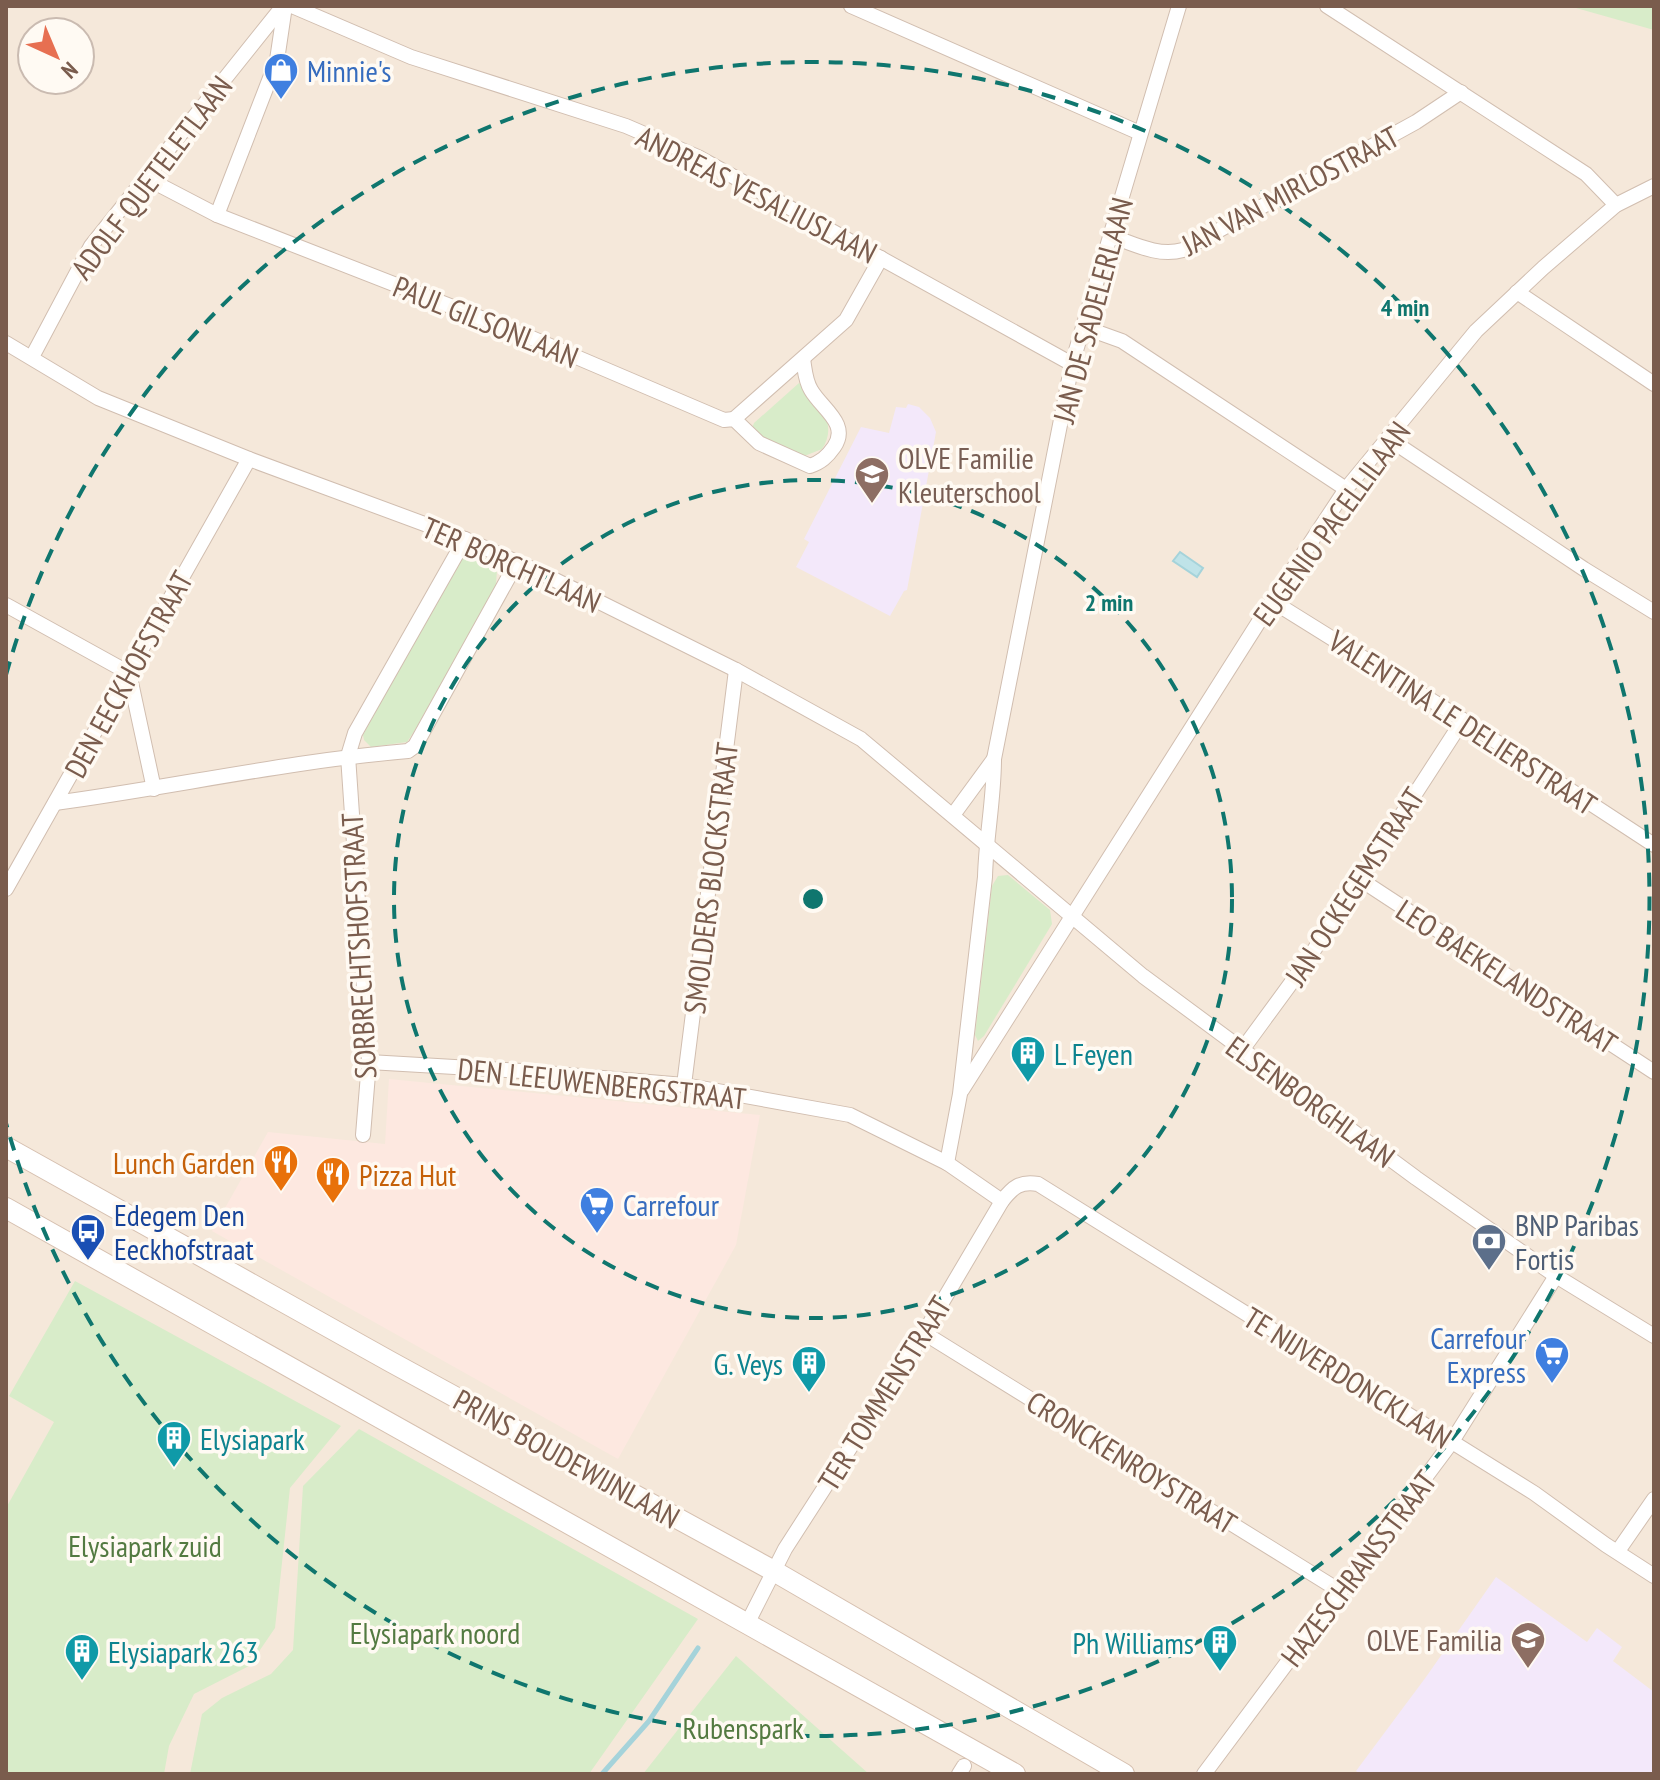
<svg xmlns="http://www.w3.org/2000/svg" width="1660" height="1780" font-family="'PT Sans Narrow',sans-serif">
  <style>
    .residential { fill: #f5e8da; fill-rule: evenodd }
    .commercial { fill: #fde8e0 }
    .education { fill: #f3e8fa }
    .green { fill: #d8ecc9 }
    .water { fill: #bfe3e8; stroke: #a5d3da; stroke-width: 2 }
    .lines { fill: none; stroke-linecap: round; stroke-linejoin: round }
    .stream { stroke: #a5d3da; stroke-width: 5 }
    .minor-casing { stroke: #d1beb0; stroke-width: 16 }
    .secondary-casing { stroke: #d6c0b0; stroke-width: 22 }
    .minor { stroke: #fff; stroke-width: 14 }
    .secondary { stroke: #fff; stroke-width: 20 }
    .ring { fill: none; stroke: #0f766e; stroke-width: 4; stroke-dasharray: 14 10 }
    .labels { text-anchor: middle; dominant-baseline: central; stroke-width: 7; stroke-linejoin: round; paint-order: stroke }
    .shop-label { font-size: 30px; fill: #366cbe; stroke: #fffaf3; text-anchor: start }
    .street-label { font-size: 30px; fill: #7a5c4d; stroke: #fffaf3 }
    .education-label { font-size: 30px; fill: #785e54; stroke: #fffaf3; text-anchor: start }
    .culture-label { font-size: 30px; fill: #0d838f; stroke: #fffaf3; text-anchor: start }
    .food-label { font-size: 30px; fill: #c56008; stroke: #fffaf3; text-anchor: end }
    .transit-label { font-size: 30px; fill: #164399; stroke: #fffaf3; text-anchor: start }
    .service-label { font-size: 30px; fill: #4e5e75; stroke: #fffaf3; text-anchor: start }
    .park-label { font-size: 30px; fill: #537a41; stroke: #fffaf3 }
    .centre { fill: #0f766e; stroke: #fffaf3; stroke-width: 4 }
    .ring-label { font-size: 24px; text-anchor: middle; font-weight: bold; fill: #0f766e; stroke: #fffaf3; stroke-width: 7; stroke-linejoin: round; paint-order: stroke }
  </style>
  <rect width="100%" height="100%" fill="#fdf6ec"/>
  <path class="residential" d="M6 6H1654V1774H6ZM32 32H80V80H32Z"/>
  <polygon class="commercial" points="389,1079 760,1115 736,1245 618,1459 212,1231 268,1132 385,1144"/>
  <g class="education">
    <polygon points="908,404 919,407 930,418 936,432 907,590 904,591 890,616 796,567 809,542 804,539 861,427 889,433 896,407 906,408"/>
    <polygon points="1496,1577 1587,1642 1597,1628 1622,1647 1613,1661 1654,1692 1654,1774 1360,1774 1356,1771 1426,1677"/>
  </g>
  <g class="green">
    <polygon points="1569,6 1654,6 1654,30"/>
    <path d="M799 383C818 401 839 424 822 449L802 457 759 437 752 428 754 423Z"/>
    <polygon points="477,555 490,560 497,569 496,585 415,730 407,742 371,747 364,740 363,735 457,562 463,556"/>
    <polygon points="1008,875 1050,910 1052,924 984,1036 978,1041 975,1035 992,886 998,876"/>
    <polygon points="75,1281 341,1426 290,1488 275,1628 249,1666 194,1694 169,1746 164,1774 6,1774 6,1508 54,1422 9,1396"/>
    <polygon points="359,1429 698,1619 589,1774 190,1774 202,1714 222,1698 271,1674 293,1650 303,1486"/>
    <polygon points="736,1656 869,1774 643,1774"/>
  </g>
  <polygon class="water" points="1180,552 1203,568 1197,577 1173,561"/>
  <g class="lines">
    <polyline class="stream" points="602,1774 649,1721 698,1648"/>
    <g class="minor-casing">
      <g id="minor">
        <polyline points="292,6 411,57 626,126 698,157 1072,364"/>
        <polyline points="851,6 1140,133"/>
        <polyline points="1327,6 1586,174 1616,205"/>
        <path d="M146 178 217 215 527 336 724 420 734 419 759 443 810 466C821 462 827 457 834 447 850 424 822 409 811 390 805 380 805 370 803 359"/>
        <polyline points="217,215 277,60 285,6"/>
        <path d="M1111 236C1134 244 1158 257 1183 250L1416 122 1461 92"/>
        <polyline points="1517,292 1654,384"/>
        <polyline points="1083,327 1122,341 1346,489"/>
        <polyline points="6,343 98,398 249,459 465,539 539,572 736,670 861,739 1143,976 1416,1178 1556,1276 1654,1336"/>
        <polyline points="32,357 91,246 283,6"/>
        <polyline points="734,419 846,320 881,258"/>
        <polyline points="1389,439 1584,569 1654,612"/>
        <polyline points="1272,601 1463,720 1654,845"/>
        <polyline points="6,605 129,673 154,789"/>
        <path d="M55 803C173 787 290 761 408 751L415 746 517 562"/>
        <polyline points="953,815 994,759"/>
        <polyline points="1361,880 1654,1072"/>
        <polyline points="6,889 249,459"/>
        <polyline points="1242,1050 1305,964 1463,720"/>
        <polyline points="369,1062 522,1071 684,1085 850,1115 947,1163 1002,1201"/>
        <polyline points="684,1085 736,670"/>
        <polyline points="962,1090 1272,601 1346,489 1476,331 1543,268 1616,205 1654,186"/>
        <polyline points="363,1135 369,1062 348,756 355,733 465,539"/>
        <path d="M947 1163 960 1094 985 877C986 837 994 799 994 759L1072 364 1179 6"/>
        <polyline points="924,1333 1340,1591"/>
        <polyline points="1618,1551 1654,1499"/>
        <path d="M747 1624 785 1549 924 1333 1002 1201C1013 1187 1020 1181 1038 1184L1534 1493 1606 1545 1654 1576"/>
        <polyline points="959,1774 964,1766"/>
        <polyline points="1204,1774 1451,1443 1556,1276"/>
      </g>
    </g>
    <g class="secondary-casing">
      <g id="secondary">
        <polyline points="6,1147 391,1362 772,1570 1124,1774"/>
        <polyline points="6,1208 1015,1774"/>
      </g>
    </g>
    <use href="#minor" class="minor"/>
    <use href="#secondary" class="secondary"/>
  </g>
  <g class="ring">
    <circle cx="813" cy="899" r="419"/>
    <path d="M6 675A837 837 0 1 1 6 1123"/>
  </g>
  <defs>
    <g id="shop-pin" transform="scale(1.8)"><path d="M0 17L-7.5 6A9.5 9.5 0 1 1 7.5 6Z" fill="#3f7fe0" stroke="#fffaf3"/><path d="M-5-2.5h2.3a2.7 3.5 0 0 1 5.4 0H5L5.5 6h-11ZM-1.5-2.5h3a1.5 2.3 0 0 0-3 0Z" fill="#fff"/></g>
    <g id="school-pin" transform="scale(1.8)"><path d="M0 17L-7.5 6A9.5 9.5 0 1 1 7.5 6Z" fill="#8d6e63" stroke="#fffaf3"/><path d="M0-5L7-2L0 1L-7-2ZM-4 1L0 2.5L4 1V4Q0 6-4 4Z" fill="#fff"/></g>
    <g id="building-pin" transform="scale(1.8)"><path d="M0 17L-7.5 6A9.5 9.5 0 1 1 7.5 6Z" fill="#0f9aa8" stroke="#fffaf3"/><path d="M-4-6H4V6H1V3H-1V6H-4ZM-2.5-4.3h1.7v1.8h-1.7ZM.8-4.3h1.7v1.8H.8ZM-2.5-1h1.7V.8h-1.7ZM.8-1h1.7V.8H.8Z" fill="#fff"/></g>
    <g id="restaurant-pin" transform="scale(1.8)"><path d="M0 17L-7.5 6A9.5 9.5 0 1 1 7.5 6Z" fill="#e8710a" stroke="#fffaf3"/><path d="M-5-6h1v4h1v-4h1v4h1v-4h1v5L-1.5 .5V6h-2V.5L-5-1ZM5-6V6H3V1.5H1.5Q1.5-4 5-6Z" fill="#fff"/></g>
    <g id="supermarket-pin" transform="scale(1.8)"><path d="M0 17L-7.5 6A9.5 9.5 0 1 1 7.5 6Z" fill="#3f7fe0" stroke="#fffaf3"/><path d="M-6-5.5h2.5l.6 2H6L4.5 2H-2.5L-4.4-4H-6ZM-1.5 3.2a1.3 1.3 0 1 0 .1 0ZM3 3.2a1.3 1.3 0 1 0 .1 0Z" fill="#fff"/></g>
    <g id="bus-pin" transform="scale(1.8)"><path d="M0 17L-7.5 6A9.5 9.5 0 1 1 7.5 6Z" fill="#1a4fb4" stroke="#fffaf3"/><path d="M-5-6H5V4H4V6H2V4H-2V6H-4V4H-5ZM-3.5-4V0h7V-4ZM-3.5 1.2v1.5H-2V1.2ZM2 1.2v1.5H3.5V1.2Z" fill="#fff"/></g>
    <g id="bank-pin" transform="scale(1.8)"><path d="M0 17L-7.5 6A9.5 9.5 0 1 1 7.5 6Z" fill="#5c6f8a" stroke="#fffaf3"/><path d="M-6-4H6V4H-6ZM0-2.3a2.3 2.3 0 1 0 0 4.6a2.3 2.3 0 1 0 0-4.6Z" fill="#fff"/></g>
  </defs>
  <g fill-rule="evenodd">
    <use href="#shop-pin" x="281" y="70"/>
    <use href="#school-pin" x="872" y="474"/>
    <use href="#building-pin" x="1028" y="1053"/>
    <use href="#restaurant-pin" x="281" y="1162"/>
    <use href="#restaurant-pin" x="333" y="1174"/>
    <use href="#supermarket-pin" x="597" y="1204"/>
    <use href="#bus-pin" x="88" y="1231"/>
    <use href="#bank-pin" x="1489" y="1241"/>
    <use href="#supermarket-pin" x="1552" y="1354"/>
    <use href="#building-pin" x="809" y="1363"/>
    <use href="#building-pin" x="174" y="1438"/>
    <use href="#school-pin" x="1528" y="1639"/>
    <use href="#building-pin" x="1220" y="1642"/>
    <use href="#building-pin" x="82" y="1651"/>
  </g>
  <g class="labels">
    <g class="shop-label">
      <text x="307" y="70">Minnie's</text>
      <text x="623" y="1204">Carrefour</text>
      <text x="1526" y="1337" text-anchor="end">Carrefour<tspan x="1526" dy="34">Express</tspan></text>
    </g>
    <g class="street-label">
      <text transform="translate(151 177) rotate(-53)">ADOLF QUETELETLAAN</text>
      <text transform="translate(1290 190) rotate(-28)">JAN VAN MIRLOSTRAAT</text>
      <text transform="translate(757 194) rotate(27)">ANDREAS VESALIUSLAAN</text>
      <text transform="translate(1092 310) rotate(-75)">JAN DE SADELERLAAN</text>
      <text transform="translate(486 321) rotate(22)">PAUL GILSONLAAN</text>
      <text transform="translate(1331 523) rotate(-54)">EUGENIO PACELLILAAN</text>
      <text transform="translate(512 564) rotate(24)">TER BORCHTLAAN</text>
      <text transform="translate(128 674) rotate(-61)">DEN EECKHOFSTRAAT</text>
      <text transform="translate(1463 722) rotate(33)">VALENTINA LE DELIERSTRAAT</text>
      <text transform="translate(710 878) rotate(-83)">SMOLDERS BLOCKSTRAAT</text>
      <text transform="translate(1354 886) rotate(-57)">JAN OCKEGEMSTRAAT</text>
      <text transform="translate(358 946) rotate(-93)">SORBRECHTSHOFSTRAAT</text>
      <text transform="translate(1507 976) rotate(33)">LEO BAEKELANDSTRAAT</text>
      <text transform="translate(602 1083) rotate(6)">DEN LEEUWENBERGSTRAAT</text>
      <text transform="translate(1311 1101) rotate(36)">ELSENBORGHLAAN</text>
      <text transform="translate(1348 1377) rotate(32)">TE NIJVERDONCKLAAN</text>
      <text transform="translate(884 1393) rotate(-58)">TER TOMMENSTRAAT</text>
      <text transform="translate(567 1458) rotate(29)">PRINS BOUDEWIJNLAAN</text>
      <text transform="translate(1132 1462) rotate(32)">CRONCKENROYSTRAAT</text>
      <text transform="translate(1358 1568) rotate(-53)">HAZESCHRANSSTRAAT</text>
    </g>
    <g class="education-label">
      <text x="898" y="457">OLVE Familie<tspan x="898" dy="34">Kleuterschool</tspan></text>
      <text x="1502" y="1639" text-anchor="end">OLVE Familia</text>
    </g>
    <g class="culture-label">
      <text x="1054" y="1053">L Feyen</text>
      <text x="783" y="1363" text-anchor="end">G. Veys</text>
      <text x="200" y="1438">Elysiapark</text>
      <text x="1194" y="1642" text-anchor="end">Ph Williams</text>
      <text x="108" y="1651">Elysiapark 263</text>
    </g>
    <g class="food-label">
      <text x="255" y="1162">Lunch Garden</text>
      <text x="359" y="1174" text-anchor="start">Pizza Hut</text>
    </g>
    <g class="transit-label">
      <text x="114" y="1214">Edegem Den<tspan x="114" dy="34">Eeckhofstraat</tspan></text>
    </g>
    <g class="service-label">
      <text x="1515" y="1224">BNP Paribas<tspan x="1515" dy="34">Fortis</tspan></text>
    </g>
    <g class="park-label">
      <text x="145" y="1545">Elysiapark zuid</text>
      <text x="435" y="1632">Elysiapark noord</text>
      <text x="743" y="1727">Rubenspark</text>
    </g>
  </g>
  <circle cx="813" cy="899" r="12" class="centre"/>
  <g class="ring-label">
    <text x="1405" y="316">4 min</text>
    <text x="1109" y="611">2 min</text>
  </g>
  <rect width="1660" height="1780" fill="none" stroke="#7a5c4d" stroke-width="16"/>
  <g transform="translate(56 56) rotate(136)"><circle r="38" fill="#fffaf3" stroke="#cabbb1" stroke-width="2"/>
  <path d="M0-6L14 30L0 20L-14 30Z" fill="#e76f51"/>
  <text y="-12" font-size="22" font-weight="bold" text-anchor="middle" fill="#7a5c4d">N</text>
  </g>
</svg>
